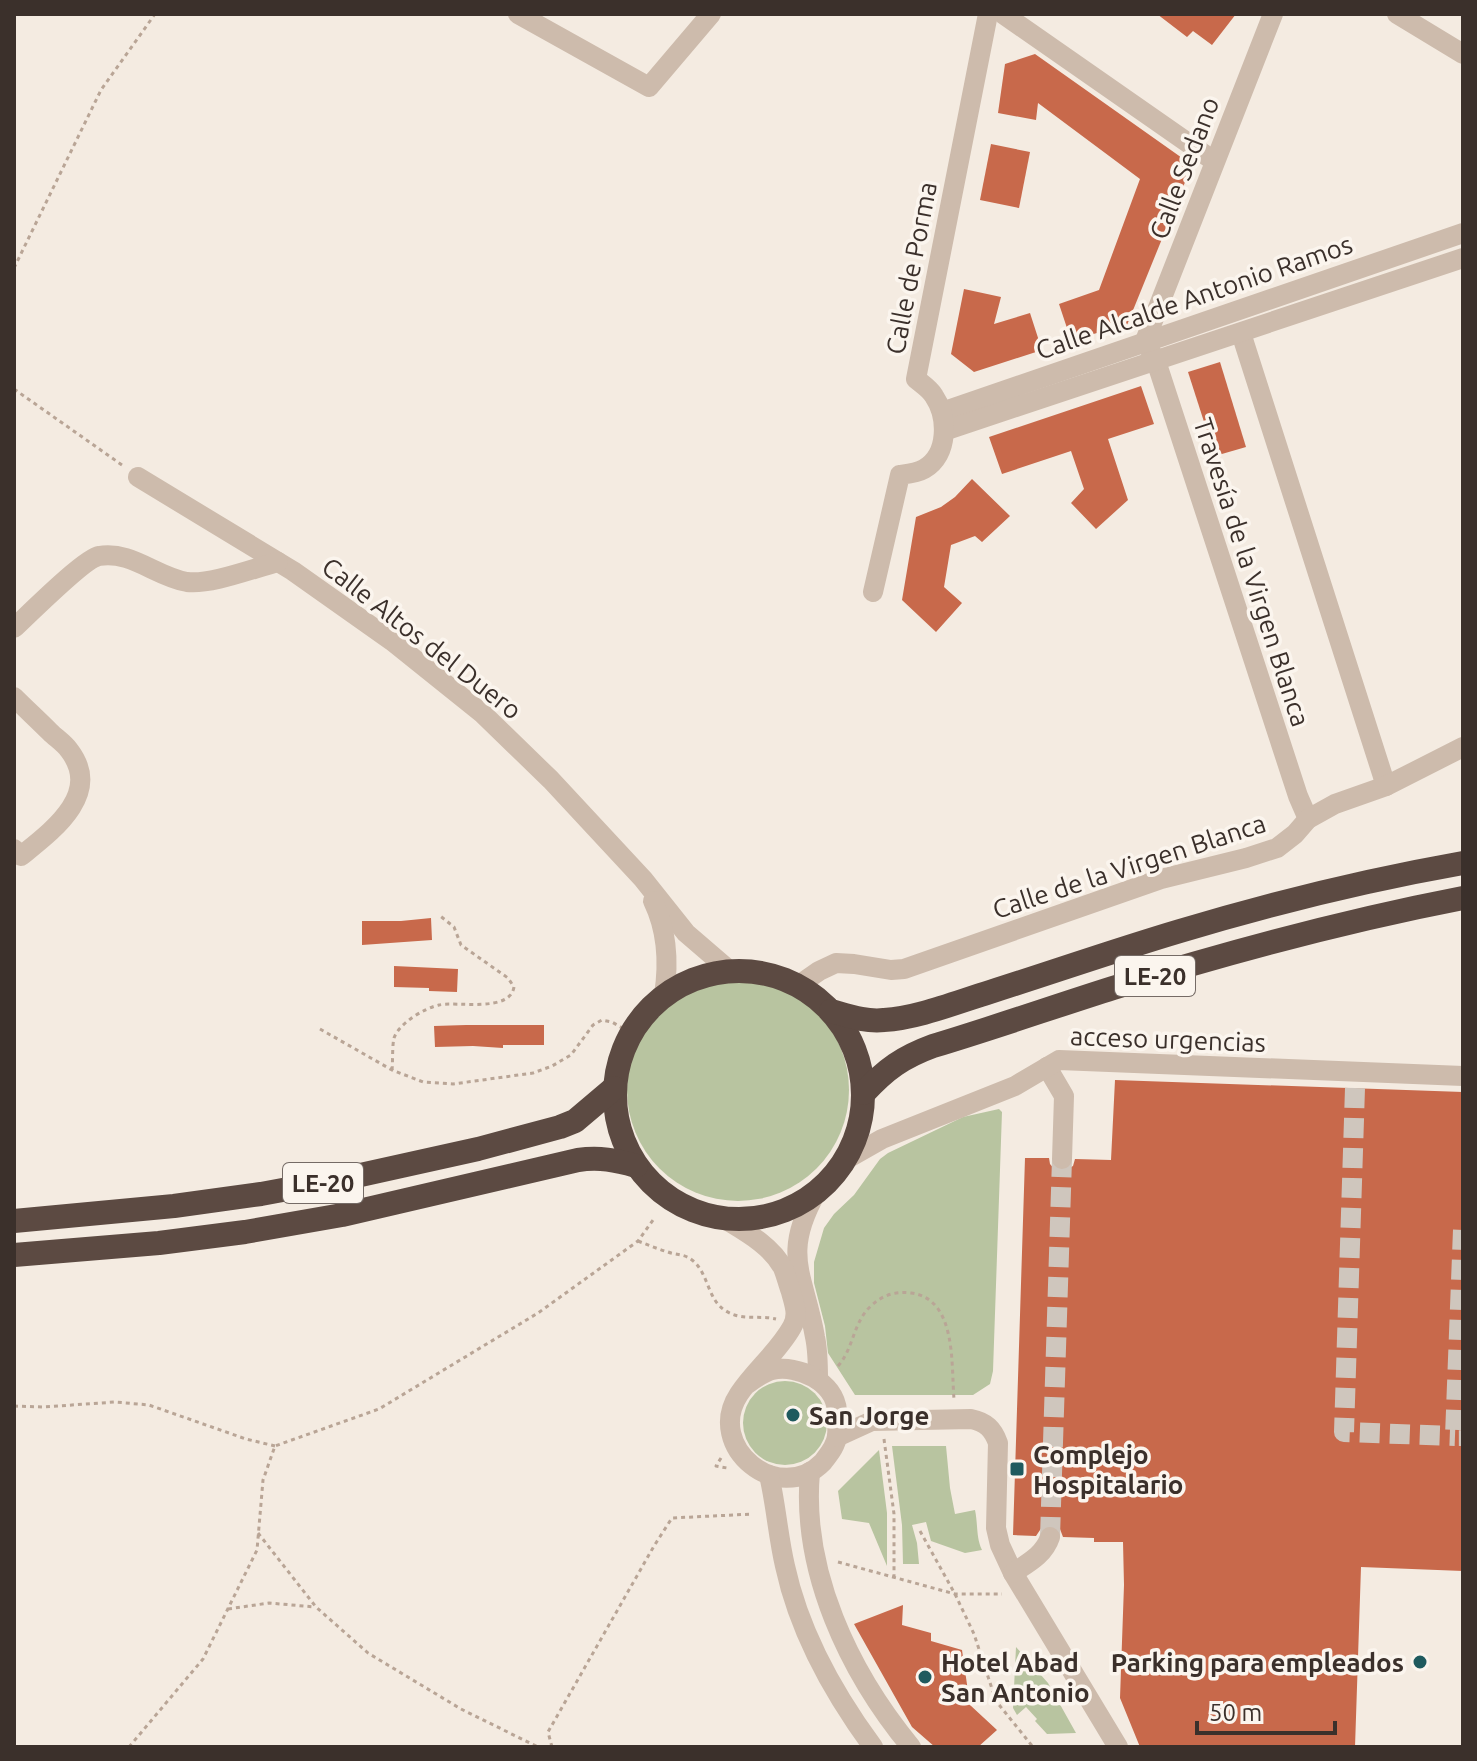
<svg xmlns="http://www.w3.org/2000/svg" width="1477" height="1761" font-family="Ubuntu,sans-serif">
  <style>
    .green { fill: #b8c4a0 }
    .building { fill: #c8694b }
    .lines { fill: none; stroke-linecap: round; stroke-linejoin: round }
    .minor-tunnel { stroke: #cfc6bd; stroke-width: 20; stroke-dasharray: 20 10; stroke-linecap: butt }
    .path { stroke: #b9a596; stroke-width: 3; stroke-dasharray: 4 4; stroke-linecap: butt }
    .minor { stroke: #cdbbac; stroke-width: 20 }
    .highway { stroke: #5c4a42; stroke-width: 24 }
    .poi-dot { fill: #1f5a5e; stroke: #fbf5ee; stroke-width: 3 }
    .labels { text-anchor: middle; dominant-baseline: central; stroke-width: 7; stroke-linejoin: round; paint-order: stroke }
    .shield { fill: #fbf5ee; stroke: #756b66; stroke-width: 2 }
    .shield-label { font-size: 24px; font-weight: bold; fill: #3b302b }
    .street-label { font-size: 26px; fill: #3b302b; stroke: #fbf5ee }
    .poi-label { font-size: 26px; font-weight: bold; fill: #3b302b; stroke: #fbf5ee; text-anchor: start }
  </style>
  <rect width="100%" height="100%" fill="#f4ebe1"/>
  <g class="green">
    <circle cx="738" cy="1090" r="111"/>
    <polygon points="999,1109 1002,1112 993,1371 990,1384 973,1395 855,1395 828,1353 825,1326 814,1283 814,1262 824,1228 834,1214 854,1195 880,1159 888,1153 963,1117"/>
    <circle cx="785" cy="1423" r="42"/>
    <path d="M892 1446H946L950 1488 955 1514 975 1510C978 1524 976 1538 982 1550L965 1553 931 1541 926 1522 912 1525 917 1543 919 1564H903L902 1525Z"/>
    <polygon points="879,1450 887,1513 887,1566 869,1523 842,1519 838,1491"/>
    <polygon points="1016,1647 1048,1683 1076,1733 1047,1734 1035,1721 1037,1719 1026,1707 1017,1715 1013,1708"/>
  </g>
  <g class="building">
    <polygon points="1157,14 1236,14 1212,45 1193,31 1187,37"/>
    <polygon points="1035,54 1192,165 1127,325 1071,340 1059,304 1099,290 1140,179 1038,103 1036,120 998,113 1005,64"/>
    <polygon points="991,144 1030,152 1019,208 980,200"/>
    <polygon points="964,289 1001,297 994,324 1030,313 1040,344 1034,347 1036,352 974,372 951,354"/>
    <polygon points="1220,362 1246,447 1215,456 1188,372"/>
    <polygon points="1141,386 1154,424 1108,439 1128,500 1096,529 1071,503 1084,489 1071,451 1002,474 989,437"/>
    <polygon points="972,479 1010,516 982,542 975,536 951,545 944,587 962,603 936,632 902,600 916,517 941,507 955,497"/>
    <polygon points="431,918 432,940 362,945 362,921 401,921"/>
    <polygon points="394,966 458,969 457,992 429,991 429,988 394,987"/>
    <polygon points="466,1025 544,1025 544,1045 503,1045 503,1048 473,1046 435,1047 434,1026"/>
    <polygon points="1115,1080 1463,1092 1463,1571 1361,1567 1355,1747 1140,1747 1120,1698 1124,1585 1123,1542 1094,1542 1094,1538 1063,1537 1060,1529 1049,1524 1042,1527 1036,1536 1013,1535 1025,1158 1049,1158 1050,1164 1055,1170 1062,1172 1073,1166 1075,1159 1111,1160"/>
    <polygon points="903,1605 902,1625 931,1633 931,1641 962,1650 970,1705 997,1730 978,1747 935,1747 912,1727 854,1624"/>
  </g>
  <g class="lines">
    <g class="minor-tunnel">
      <polyline points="1355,1088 1344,1432 1455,1436"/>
      <polyline points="1463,1230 1455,1436 1463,1436"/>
      <polyline points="1050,1537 1062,1159"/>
    </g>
    <g class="path">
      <polyline points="14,268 101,90 155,14"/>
      <polyline points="14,389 122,465"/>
      <polyline points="320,1029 392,1070 423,1082 453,1084 533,1073 552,1066 571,1055 593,1025 602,1020 612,1022 631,1033"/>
      <path d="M392 1070C393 1060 392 1047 394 1038 399 1023 425 1008 439 1005 457 1001 510 1013 514 987L508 978 461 945 454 927 439 915"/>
      <path d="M638 1241C648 1245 658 1249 668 1252 676 1255 685 1254 692 1260 709 1273 707 1300 726 1311 742 1321 759 1315 776 1319"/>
      <path d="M838 1366C854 1348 853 1322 871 1306 882 1295 896 1291 911 1293 957 1299 951 1364 954 1399"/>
      <polyline points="14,1406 43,1407 115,1402 149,1405 246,1439 275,1446"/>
      <polyline points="884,1439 894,1514 894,1577"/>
      <polyline points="721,1458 716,1466 727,1468"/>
      <polyline points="920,1531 955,1594 974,1634 996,1701 1033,1747"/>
      <polyline points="258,1533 316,1607 368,1653 461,1709 538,1747"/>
      <polyline points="838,1562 955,1594 1002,1594"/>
      <polyline points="228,1609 269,1603 315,1607"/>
      <polyline points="129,1747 203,1659 257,1550 263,1480 275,1446 379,1409 538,1313 638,1241 653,1220"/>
      <polyline points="552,1747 548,1732 654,1546 672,1518 753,1514"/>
    </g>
    <g class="minor">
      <polyline points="518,14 649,87 711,14"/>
      <polyline points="1003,14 1214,161"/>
      <polyline points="1273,14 1145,341 1156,361 1298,796 1308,819"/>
      <polyline points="1397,14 1463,54"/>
      <polyline points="1241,333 1386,786"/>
      <polyline points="942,412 1463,233"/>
      <polyline points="944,431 1463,258"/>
      <polyline points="138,477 293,571 392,641 483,714 551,780 643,879 686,933 729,970"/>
      <path d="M873 592 900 475C907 474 917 473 924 469 949 455 948 417 934 396 930 389 922 384 916 379L988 14"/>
      <path d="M14 628C28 615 85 558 99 556 130 550 157 577 187 582 211 585 254 568 278 562"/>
      <path d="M14 697C26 709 38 720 50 732 56 738 64 743 69 750 103 794 52 831 21 856L14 849"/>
      <path d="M653 901C667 930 669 963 664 995"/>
      <polyline points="799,985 819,971 836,963 854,964 891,970 904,969 1161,879 1246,858 1277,848 1295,834 1308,819 1335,804 1386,786 1463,747"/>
      <polyline points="1047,1067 1064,1096 1062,1159"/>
      <polyline points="845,1160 882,1139 1015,1086 1059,1060 1463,1076"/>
      <path d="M816 1193C781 1256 804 1274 815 1337 818 1351 818 1366 818 1380"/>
      <path d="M723 1218C744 1231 771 1245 783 1268 786 1275 788 1284 791 1292 794 1304 799 1315 792 1327 778 1352 755 1370 739 1394 704 1447 779 1507 823 1462 829 1454 836 1446 837 1436 838 1428 837 1419 837 1411 835 1382 798 1364 772 1370 762 1373 754 1379 746 1385"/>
      <path d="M837 1437 872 1421 971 1419C986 1422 993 1429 998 1443L996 1528 1000 1545 1013 1573 1118 1747"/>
      <path d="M810 1472C801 1571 849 1672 911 1747"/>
      <path d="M769 1475C776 1505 778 1536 785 1566 799 1631 834 1694 873 1747"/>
      <path d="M1013 1573C1028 1563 1044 1555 1050 1537"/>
    </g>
    <g class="highway">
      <circle cx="739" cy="1095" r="124"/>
      <path d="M831 1011C849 1016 866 1022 884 1020 918 1018 957 1002 990 992 1053 972 1116 950 1180 931 1273 903 1367 880 1463 863"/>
      <path d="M864 1093C886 1069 903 1057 933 1046 993 1028 1053 1007 1113 988 1229 952 1344 921 1463 898"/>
      <polyline points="14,1221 174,1206 261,1194 347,1178 478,1149 560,1127 575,1121 614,1088"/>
      <path d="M14 1255 159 1243 245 1232 342 1215 578 1160C599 1157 616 1160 636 1166"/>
    </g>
  </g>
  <g class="poi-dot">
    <circle cx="793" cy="1415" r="8"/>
    <rect x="1009" y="1461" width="16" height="16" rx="4"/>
    <circle cx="1420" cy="1662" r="8"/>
    <circle cx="925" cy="1677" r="8"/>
  </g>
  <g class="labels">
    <g class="shield">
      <rect x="1115" y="956" width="80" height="40" rx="6"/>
      <rect x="283" y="1163" width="80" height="40" rx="6"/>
    </g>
    <g class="shield-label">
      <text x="1155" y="976">LE-20</text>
      <text x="323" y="1183">LE-20</text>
    </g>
    <g class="street-label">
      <text transform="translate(1184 168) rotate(-69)">Calle Sedano</text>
      <text transform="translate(911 268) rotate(-79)">Calle de Porma</text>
      <text transform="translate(1194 297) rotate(-19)">Calle Alcalde Antonio Ramos</text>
      <text transform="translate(1252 572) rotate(72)">Travesía de la Virgen Blanca</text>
      <text transform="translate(422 638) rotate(38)">Calle Altos del Duero</text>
      <text transform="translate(1129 866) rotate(-18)">Calle de la Virgen Blanca</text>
      <text transform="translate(1168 1039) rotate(2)">acceso urgencias</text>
    </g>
    <g class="poi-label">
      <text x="809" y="1415">San Jorge</text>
      <text x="1033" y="1454">Complejo<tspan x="1033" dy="30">Hospitalario</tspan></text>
      <text x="941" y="1662">Hotel Abad<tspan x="941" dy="30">San Antonio</tspan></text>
      <text x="1404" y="1662" text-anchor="end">Parking para empleados</text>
    </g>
  </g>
  <rect width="1477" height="1761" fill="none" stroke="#3b302b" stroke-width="32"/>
  <path d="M1197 1721v12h138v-12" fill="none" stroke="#3b302b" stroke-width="4"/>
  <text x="1209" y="1721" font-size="24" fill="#3b302b" stroke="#fbf5ee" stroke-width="6" paint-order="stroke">50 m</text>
</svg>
